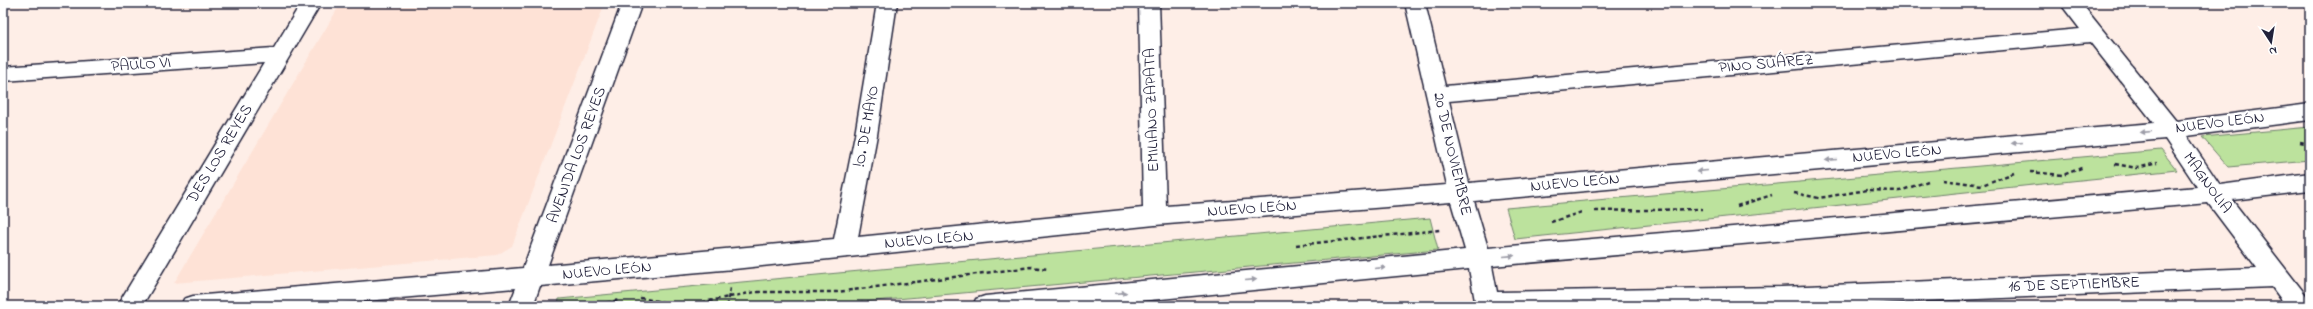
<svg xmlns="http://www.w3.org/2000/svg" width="2313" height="309" font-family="'Indie Flower',sans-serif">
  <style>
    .built { fill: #fee2d6 }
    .green { fill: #bce29d; stroke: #6f826c }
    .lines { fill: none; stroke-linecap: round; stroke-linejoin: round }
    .minor-casing { stroke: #22223b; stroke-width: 3 }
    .path { stroke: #22223b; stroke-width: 2.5; stroke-dasharray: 4 3; stroke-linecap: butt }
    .minor { fill: #fff; fill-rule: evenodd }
    .oneway { fill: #9c9ca7 }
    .labels { text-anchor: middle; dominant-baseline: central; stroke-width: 4; stroke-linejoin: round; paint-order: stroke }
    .street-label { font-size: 16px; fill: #22223b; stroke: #fff }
  </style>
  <rect width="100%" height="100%" fill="#feeee7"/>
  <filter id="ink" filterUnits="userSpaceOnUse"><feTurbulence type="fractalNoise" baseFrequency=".025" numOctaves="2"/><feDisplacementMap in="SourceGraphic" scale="8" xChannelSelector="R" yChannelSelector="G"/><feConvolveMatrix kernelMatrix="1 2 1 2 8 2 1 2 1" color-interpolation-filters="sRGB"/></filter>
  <g filter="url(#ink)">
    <polygon class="built" points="341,3 605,3 512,246 497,255 174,283"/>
    <g class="green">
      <polygon points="2310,127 2310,160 2228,167 2202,137"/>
      <polygon points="2161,150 2177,170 1515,239 1506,208"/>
      <polygon points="1430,218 1438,250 819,306 558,306 559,299"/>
    </g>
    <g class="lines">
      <g class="minor-casing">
        <g id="minor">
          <polygon points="301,3 321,3 142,306 117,306 264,63 3,81 3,67 274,48"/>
          <path d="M622 3H642L548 265 834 239 855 135 877 3H897L877 135 858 237 1143 208 1139 3H1159L1166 206 1447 185 1405 3H1425L1445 86 2080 29 2060 3H2081L2176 121 2310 104V120L2187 136 2220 185 2310 173V191L2232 200 2309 299 2310 306H2286L2272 287 1806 306H1476L1469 269 1088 306H973L976 299 985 296 1465 250 1451 202 1155 225 734 269 540 286 533 306H509L516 288 308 306H181L184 299 193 296 523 268ZM2090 42 2154 123 1469 183 1449 101ZM2165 139 2197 187 1488 248 1474 201ZM2208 203 2257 268 1781 287 1497 292 1492 266Z"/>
        </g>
      </g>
      <g class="path">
        <polyline points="2300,142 2310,144"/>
        <polyline points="2115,164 2137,168 2157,163"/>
        <polyline points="2030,172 2063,175 2084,167"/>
        <polyline points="1943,180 1982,185 2014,173"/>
        <polyline points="1794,193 1819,198 1867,190 1900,191 1928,181"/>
        <polyline points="1737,206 1772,195"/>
        <polyline points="1595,211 1702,209"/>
        <polyline points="1551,222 1582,212"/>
        <polyline points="1296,245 1440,230"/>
        <polyline points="640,298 683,306 755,292 837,292 1031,267 1049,269"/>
        <polyline points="593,306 619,300"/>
        <polyline points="727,306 730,288"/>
      </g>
      <use href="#minor" class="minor"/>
    </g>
    <defs><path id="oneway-solid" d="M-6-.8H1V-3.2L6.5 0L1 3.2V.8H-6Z"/></defs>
    <g class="oneway">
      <use href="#oneway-solid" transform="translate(2146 132) rotate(175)"/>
      <use href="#oneway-solid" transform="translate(2017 143) rotate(175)"/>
      <use href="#oneway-solid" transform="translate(1831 160) rotate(175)"/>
      <use href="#oneway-solid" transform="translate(1702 171) rotate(175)"/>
      <use href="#oneway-solid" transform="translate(1509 256) rotate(-5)"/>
      <use href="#oneway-solid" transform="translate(1380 268) rotate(-5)"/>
      <use href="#oneway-solid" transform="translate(1251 280) rotate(-5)"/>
      <use href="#oneway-solid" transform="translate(1121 293) rotate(-5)"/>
    </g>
  </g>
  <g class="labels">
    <g class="street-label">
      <text transform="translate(1766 64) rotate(-5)">PINO SUÁREZ</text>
      <text transform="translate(141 65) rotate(-4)">PAULO VI</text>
      <text transform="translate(1152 110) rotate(-92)">EMILIANO ZAPATA</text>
      <text transform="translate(2220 123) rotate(-7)">NUEVO LEÓN</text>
      <text transform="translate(867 126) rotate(-80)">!O. DE MAYO</text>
      <text transform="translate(220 154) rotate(-59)">DES LOS REYES</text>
      <text transform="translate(1452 154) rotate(77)">20 DE NOVIEMBRE</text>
      <text transform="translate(1897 154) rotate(-5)">NUEVO LEÓN</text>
      <text transform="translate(577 155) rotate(-70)">AVENIDA LOS REYES</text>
      <text transform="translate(1575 183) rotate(-5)">NUEVO LEÓN</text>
      <text transform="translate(2207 183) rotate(54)">MAGNOLIA</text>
      <text transform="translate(1252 209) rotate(-4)">NUEVO LEÓN</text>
      <text transform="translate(929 240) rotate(-5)">NUEVO LEÓN</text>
      <text transform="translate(607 271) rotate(-5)">NUEVO LEÓN</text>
      <text transform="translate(2074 285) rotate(-2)">16 DE SEPTIEMBRE</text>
    </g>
  </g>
  <rect width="2313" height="309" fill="none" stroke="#fff" stroke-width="16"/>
  <rect x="8" y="8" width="2297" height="293" fill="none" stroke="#22223b" stroke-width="1.5" filter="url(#ink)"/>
  <g transform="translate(2271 42) rotate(168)" stroke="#ffffff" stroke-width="3" paint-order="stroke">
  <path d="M0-3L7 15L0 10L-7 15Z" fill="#22223b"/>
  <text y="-6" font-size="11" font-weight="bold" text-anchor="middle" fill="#22223b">N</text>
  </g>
</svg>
